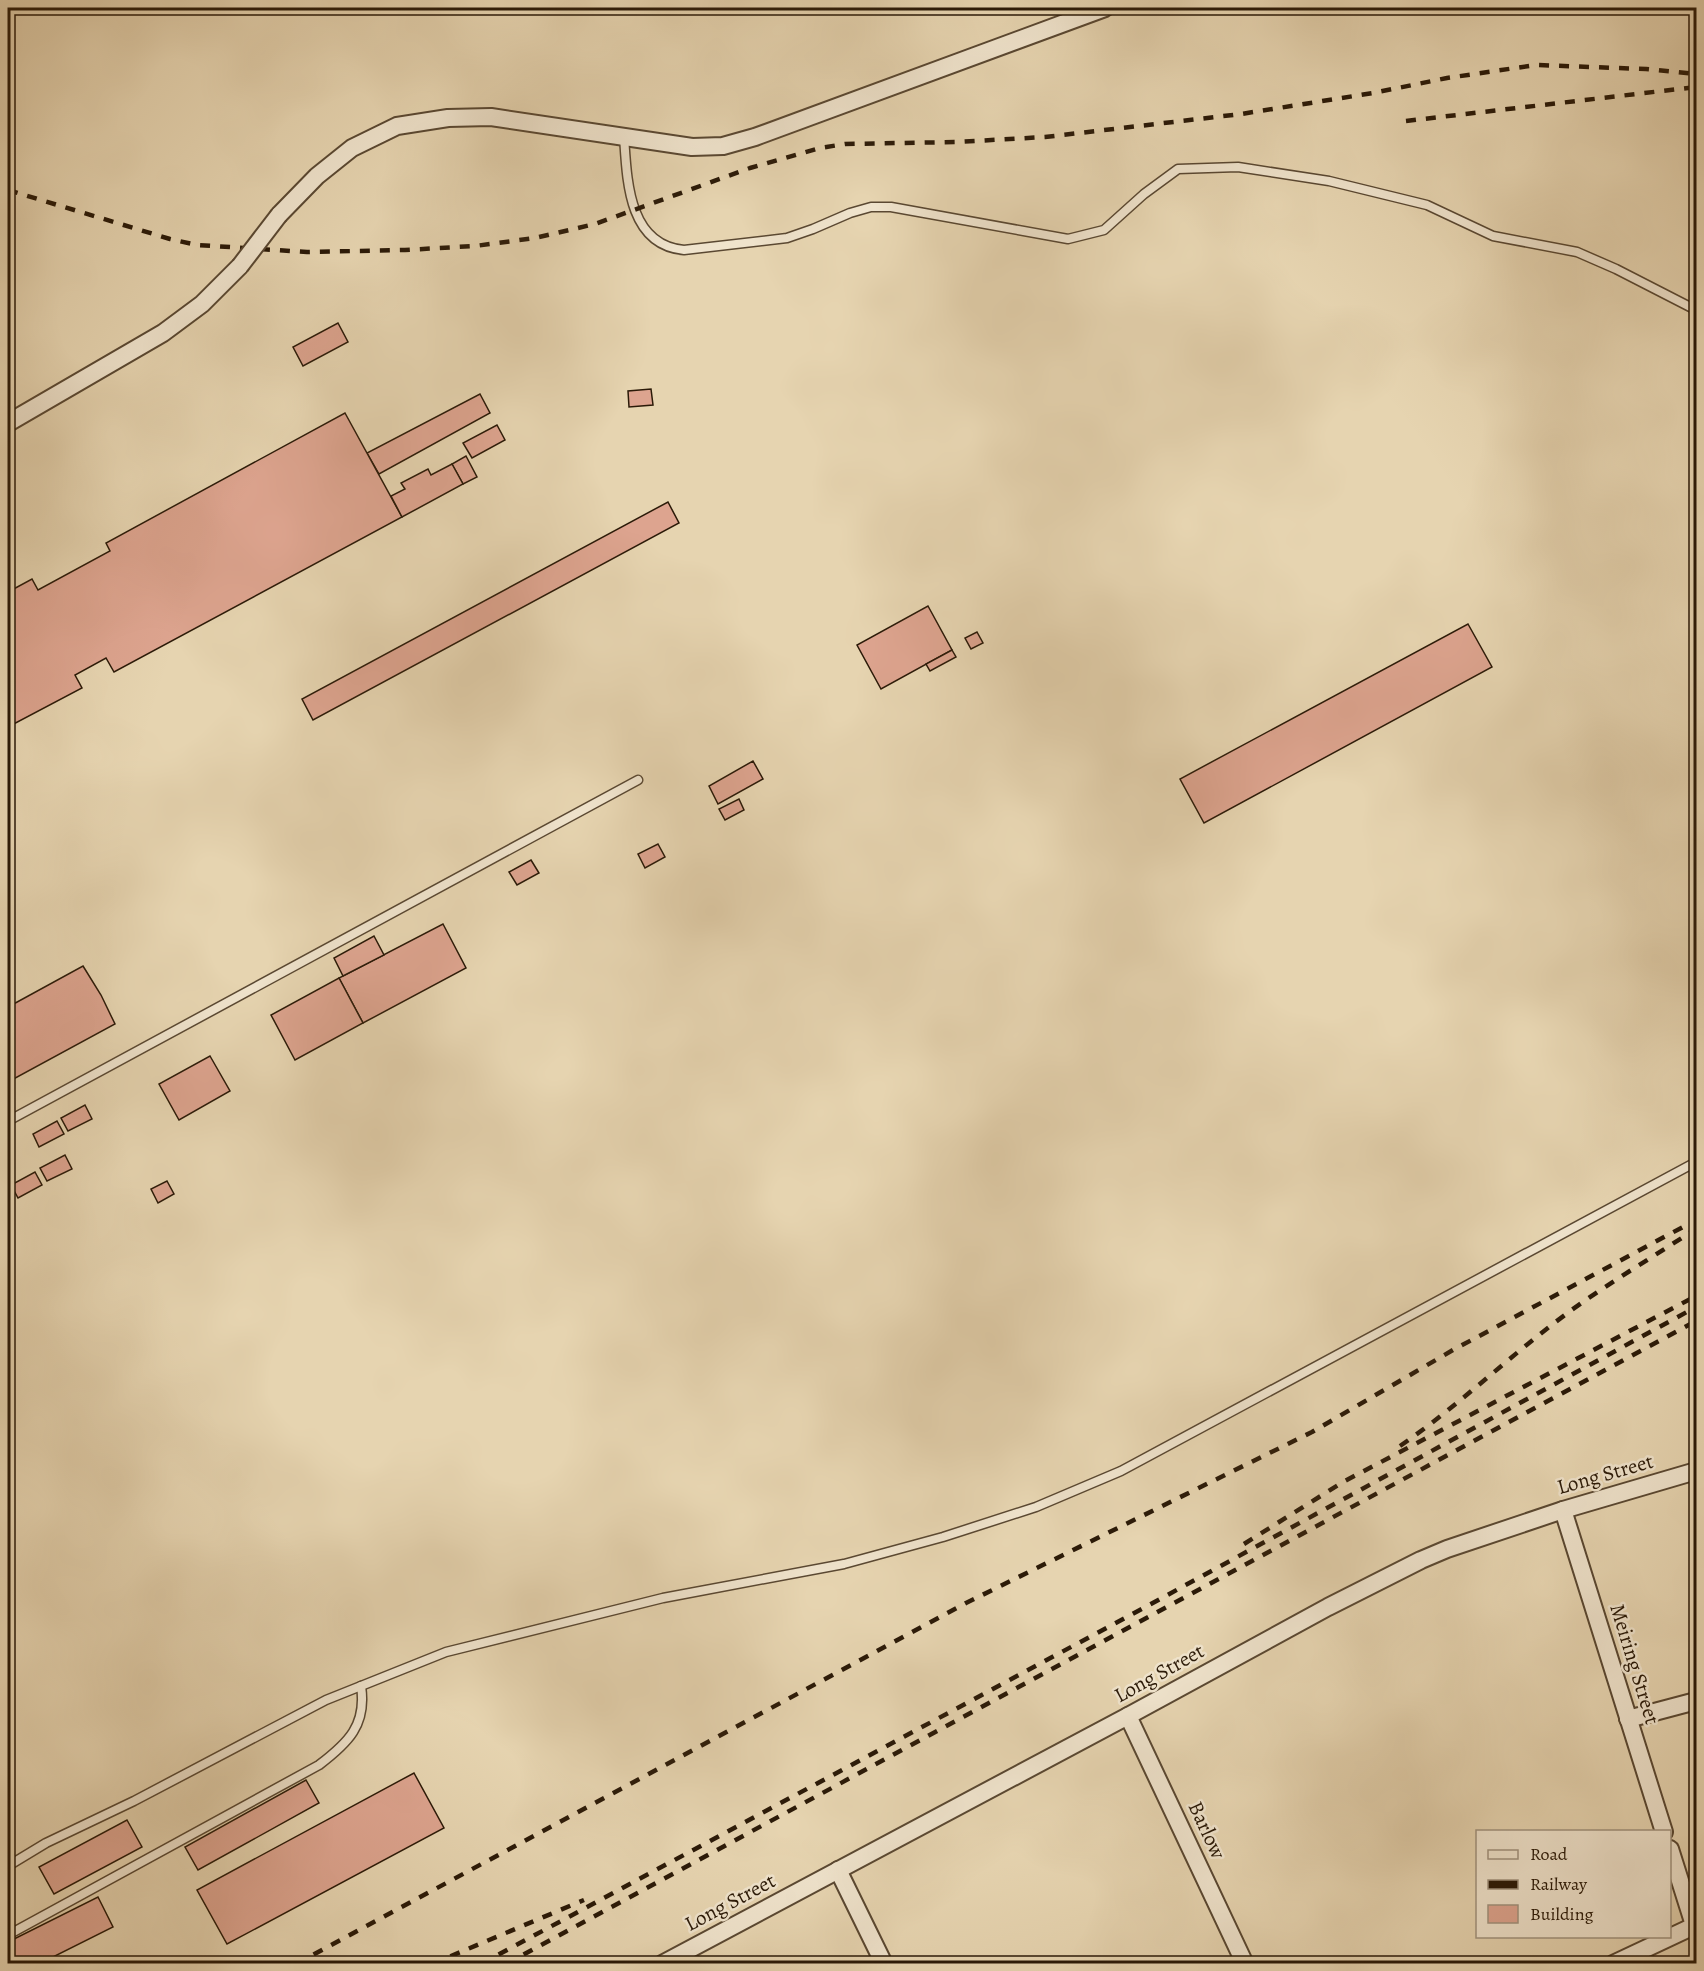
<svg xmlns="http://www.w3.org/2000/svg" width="1704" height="1971" font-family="Alegreya,serif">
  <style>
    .building { fill: #dda48f; stroke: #2b1a08; stroke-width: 1.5 }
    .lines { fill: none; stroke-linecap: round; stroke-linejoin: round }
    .lane-casing { stroke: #5a4832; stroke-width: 11 }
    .street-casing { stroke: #5a4832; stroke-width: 20 }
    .lane { stroke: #efe3cc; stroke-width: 8 }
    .street { stroke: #efe3cc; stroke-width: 16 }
    .rail { stroke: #2b1a08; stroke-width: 4.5; stroke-dasharray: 10 10; stroke-linecap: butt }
    .street-bridge-casing { stroke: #5a4832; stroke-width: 20; stroke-linecap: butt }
    .street-bridge { stroke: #efe3cc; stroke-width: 16 }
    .labels { text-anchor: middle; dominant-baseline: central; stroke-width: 5; stroke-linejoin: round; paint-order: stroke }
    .street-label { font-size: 21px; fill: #2b1a08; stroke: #efe3cc }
  </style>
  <rect width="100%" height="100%" fill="#e6d4b0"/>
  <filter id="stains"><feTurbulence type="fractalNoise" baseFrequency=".00333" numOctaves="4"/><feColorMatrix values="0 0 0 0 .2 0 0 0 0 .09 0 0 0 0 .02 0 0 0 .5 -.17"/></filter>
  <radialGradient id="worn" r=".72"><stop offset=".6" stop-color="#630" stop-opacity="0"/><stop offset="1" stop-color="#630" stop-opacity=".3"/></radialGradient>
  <g class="building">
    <polygon points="338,323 348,342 303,366 293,347"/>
    <polygon points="651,389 653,405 629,407 628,391"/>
    <polygon points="480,394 490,413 379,474 367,453"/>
    <polygon points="345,413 402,517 114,672 106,658 75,675 82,688 8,727 8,592 32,579 38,590 110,551 106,543"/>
    <polygon points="497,425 505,440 472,458 463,443"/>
    <polygon points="466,456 477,477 463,484 452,464"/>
    <polygon points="452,464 463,484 402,517 391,496 405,489 401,483 428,469 431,475"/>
    <polygon points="668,502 679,523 313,720 302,699"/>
    <polygon points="928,606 952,650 881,689 857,645"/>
    <polygon points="1468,624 1492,667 1204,823 1180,779"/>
    <polygon points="977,632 983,643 971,649 965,638"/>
    <polygon points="952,650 956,657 930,671 926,664"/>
    <polygon points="753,761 763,779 718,804 709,786"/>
    <polygon points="739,799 744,810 725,820 719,809"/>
    <polygon points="658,844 665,857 645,868 638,854"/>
    <polygon points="531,860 539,873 517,885 509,872"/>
    <polygon points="443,924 466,968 363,1023 339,978"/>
    <polygon points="374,936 384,955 343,976 334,958"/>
    <polygon points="83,966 101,995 115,1024 8,1082 8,1007"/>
    <polygon points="339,978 363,1023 295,1060 271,1015"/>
    <polygon points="210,1056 230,1091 179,1120 159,1084"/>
    <polygon points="85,1105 92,1119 68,1131 61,1118"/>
    <polygon points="57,1121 64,1134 39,1147 33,1134"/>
    <polygon points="65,1155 72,1169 47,1181 40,1168"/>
    <polygon points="35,1172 42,1185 18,1198 11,1185"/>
    <polygon points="167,1181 174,1194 158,1203 151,1189"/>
    <polygon points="414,1773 444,1828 227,1944 197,1890"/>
    <polygon points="306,1780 319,1803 198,1870 185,1847"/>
    <polygon points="127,1820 142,1847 54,1894 39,1867"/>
    <polygon points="98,1897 113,1927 39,1964 11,1964 8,1957 8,1942"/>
  </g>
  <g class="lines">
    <g class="lane-casing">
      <g id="lane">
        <path d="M624 136C627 180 628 245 684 250L787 238 813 229 850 213 871 207H891L1068 239 1104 230 1144 194 1178 169 1238 167 1329 181 1427 205 1493 236 1577 252 1616 269 1696 310"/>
        <polyline points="8,1121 638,780"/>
        <polyline points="8,1866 46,1843 134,1801 326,1700 446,1652 663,1598 844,1564 943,1537 1036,1507 1121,1471 1696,1162"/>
        <path d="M8 1935 319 1765C348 1743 367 1725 361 1686"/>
      </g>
    </g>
    <g class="street-casing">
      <g id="street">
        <polyline points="279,215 317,176 352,148 397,126 448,118 491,117 692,147 723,146 755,137 1105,8"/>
        <polyline points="8,423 163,333 202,304 240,266"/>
        <polyline points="1563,1510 1664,1832"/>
        <polyline points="1128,1716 1245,1964"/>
        <polyline points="1628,1719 1696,1701"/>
        <polyline points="1670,1849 1694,1925"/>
        <polyline points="838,1870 884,1964"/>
        <polyline points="662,1964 1128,1716 1328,1607 1421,1560 1447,1549 1563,1510 1696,1471"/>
        <polyline points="1613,1964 1696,1925"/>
      </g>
    </g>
    <use href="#lane" class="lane"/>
    <use href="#street" class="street"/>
    <g class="rail">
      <polyline points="1406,121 1696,87"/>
      <polyline points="8,190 170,239 197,245 307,252 405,250 475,246 535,238 595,224 750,168 820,148 845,144 956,142 1045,137 1241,114 1373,93 1447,78 1536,65 1646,69 1696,74"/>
      <path d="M1400 1446C1454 1409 1501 1364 1553 1324 1598 1289 1647 1261 1694 1230"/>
      <polyline points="1244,1544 1343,1482 1696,1296"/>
      <polyline points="296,1964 966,1603 1312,1432 1453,1350 1696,1220"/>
      <polyline points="432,1964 584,1900"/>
      <polyline points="481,1964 1138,1611 1696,1307"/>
      <polyline points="506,1964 1696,1321"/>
    </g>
    <g class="street-bridge-casing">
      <polyline id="street-bridge" points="240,266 279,215"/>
    </g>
    <use href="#street-bridge" class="street-bridge"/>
  </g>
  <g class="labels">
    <g class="street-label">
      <text transform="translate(1605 1474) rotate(-16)">Long Street</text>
      <text transform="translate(1635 1664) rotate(73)">Meiring Street</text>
      <text transform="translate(1159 1673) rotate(-29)">Long Street</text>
      <text transform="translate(1207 1830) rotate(65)">Barlow</text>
      <text transform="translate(730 1902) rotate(-28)">Long Street</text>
    </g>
  </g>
  <rect width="1704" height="1971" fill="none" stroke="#e6d4b0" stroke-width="30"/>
  <rect x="9" y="9" width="1686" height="1953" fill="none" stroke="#2b1a08" stroke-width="3"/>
  <rect x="15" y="15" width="1674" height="1941" fill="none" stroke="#2b1a08" stroke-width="1.5"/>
  <rect x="1476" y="1830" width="195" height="108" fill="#efe3cc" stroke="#a1937e" stroke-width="1.5"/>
  <rect x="1488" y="1850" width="30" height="9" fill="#efe3cc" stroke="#a1937e" stroke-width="1.5"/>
  <text x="1530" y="1860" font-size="18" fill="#2b1a08">Road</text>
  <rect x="1488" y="1880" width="30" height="9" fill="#2b1a08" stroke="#a1937e" stroke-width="1.5"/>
  <text x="1530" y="1890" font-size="18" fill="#2b1a08">Railway</text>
  <rect x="1488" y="1905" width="30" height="18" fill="#dda48f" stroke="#a1937e" stroke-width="1.5"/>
  <text x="1530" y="1920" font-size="18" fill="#2b1a08">Building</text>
  <rect width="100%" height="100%" filter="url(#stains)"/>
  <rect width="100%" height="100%" fill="url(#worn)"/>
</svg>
